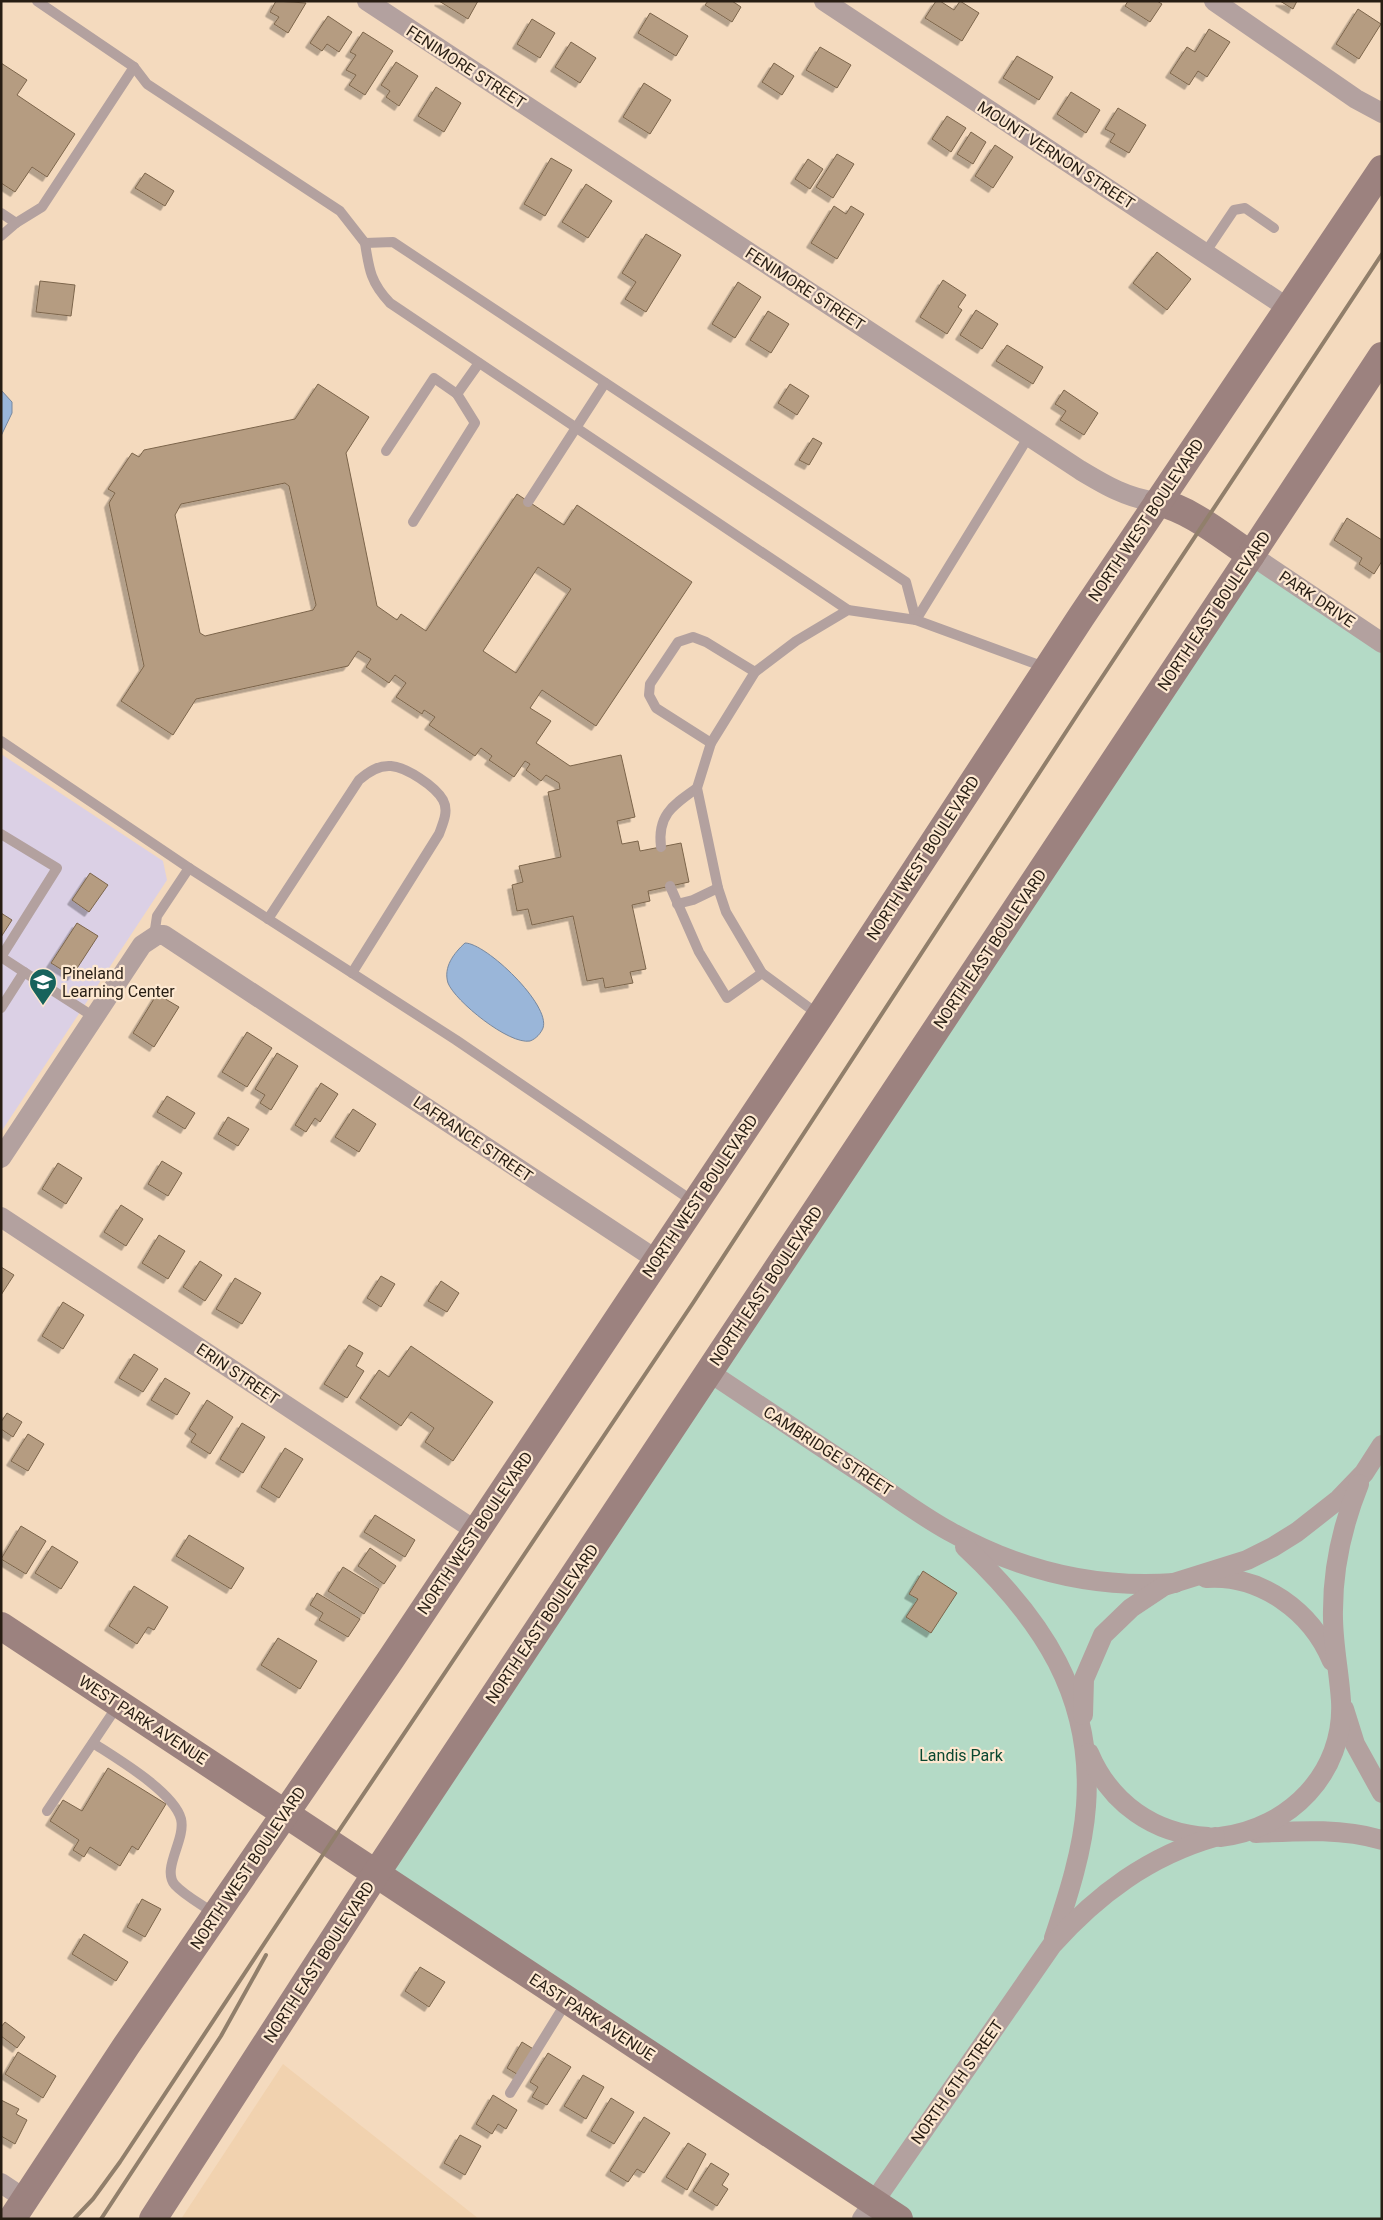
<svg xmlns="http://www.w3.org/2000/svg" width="1383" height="2220" font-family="Roboto,sans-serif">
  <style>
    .built { fill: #f1d2af }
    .education { fill: #dbd0e5 }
    .green { fill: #b4dac6 }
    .water { fill: #9ab6d9; stroke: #78889e }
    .building { fill: #b59c81; stroke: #7c654b; fill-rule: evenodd; filter: url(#shadow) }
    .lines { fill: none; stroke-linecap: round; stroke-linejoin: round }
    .lane { stroke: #b3a19f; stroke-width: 10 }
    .street { stroke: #b3a19f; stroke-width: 20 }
    .secondary { stroke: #9c827f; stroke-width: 28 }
    .rail { stroke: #917f6b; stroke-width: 4 }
    .labels { text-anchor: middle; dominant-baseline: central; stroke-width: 4.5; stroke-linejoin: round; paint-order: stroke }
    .street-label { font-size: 16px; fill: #271d13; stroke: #fde8d1 }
    .poi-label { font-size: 16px; fill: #271d13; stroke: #fde8d1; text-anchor: start }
    .park-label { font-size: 16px; fill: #094730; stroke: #fde8d1 }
  </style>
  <defs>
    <filter id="shadow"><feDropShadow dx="-4.5" dy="4.5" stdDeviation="0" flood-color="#0004"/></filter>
  </defs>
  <rect width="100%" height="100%" fill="#f4dabe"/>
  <polygon class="built" points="283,2064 479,2219 181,2219"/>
  <polygon class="education" points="1,754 163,861 167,880 1,1132"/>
  <polygon class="green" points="1251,555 1382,643 1382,2219 899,2219 375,1875"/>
  <g class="water">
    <polygon points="1,390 12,402 12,413 1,436"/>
    <path d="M465 943C486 943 551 1005 543 1028 541 1033 536 1039 530 1041 509 1045 455 1001 448 983 443 967 454 953 465 943Z"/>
  </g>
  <g class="building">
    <polygon points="276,1 306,3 288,33 274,24 279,17 270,12"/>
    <polygon points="439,1 478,1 468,19"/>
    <polygon points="708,1 732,1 741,7 732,22 705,5"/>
    <polygon points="936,1 940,1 954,10 960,1 979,13 962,41 925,18"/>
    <polygon points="1128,1 1157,1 1162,4 1150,22 1125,6"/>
    <polygon points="1280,1 1297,1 1293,9"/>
    <polygon points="1358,9 1381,24 1359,59 1336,44"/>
    <polygon points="650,13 688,36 676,56 638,33"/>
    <polygon points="328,16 352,32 339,52 327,44 322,51 310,43"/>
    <polygon points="532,19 555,33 540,58 517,44"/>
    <polygon points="1209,29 1230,42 1207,77 1198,71 1189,85 1170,73 1187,47 1195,52"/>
    <polygon points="363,32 393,51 365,95 349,85 356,75 346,70 356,55 350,52"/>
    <polygon points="571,42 596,58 580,83 555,67"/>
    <polygon points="820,47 851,65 837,88 806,70"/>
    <polygon points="1017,56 1053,77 1039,100 1003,78"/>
    <polygon points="396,62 418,76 399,106 386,97 390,91 381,85"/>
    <polygon points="1,63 27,80 17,95 75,134 47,177 32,167 15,192 1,183"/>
    <polygon points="774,63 794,76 782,95 762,82"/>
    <polygon points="644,83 671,100 650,134 623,117"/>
    <polygon points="436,87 461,103 444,132 418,116"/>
    <polygon points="1071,92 1100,110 1086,133 1057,114"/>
    <polygon points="1118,108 1146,125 1129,153 1110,142 1115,134 1105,129"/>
    <polygon points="947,116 966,128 951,152 932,139"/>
    <polygon points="971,132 986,142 973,164 957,154"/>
    <polygon points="995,145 1013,157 993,188 975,176"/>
    <polygon points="837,154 854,164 833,198 816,187"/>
    <polygon points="551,158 572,170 545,216 524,204"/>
    <polygon points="808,159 823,169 810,189 795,179"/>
    <polygon points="145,173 174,191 165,206 135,188"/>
    <polygon points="586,184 612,201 588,238 562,222"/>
    <polygon points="834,206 846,214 851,206 864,214 837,259 811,243"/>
    <polygon points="646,234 681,255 646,312 625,299 636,282 622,273"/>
    <polygon points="1157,252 1191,279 1167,310 1133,283"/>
    <polygon points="943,280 966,295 958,307 962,310 947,334 920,317"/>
    <polygon points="40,281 75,285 71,316 36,312"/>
    <polygon points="738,282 761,297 735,338 712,324"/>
    <polygon points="976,310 998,324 982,349 960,335"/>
    <polygon points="768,311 789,324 771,353 750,340"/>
    <polygon points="1007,345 1043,367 1033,384 996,361"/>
    <path d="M318 384 369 417 346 453 377 606 397 620 401 614 426 631 517 494 564 525 577 505 692 582 596 726 542 690 530 708 551 721 536 743 570 766 621 755 635 817 617 821 622 844 638 841 640 851 681 843 689 882 648 891 650 901 632 905 646 969 630 972 633 983 605 988 603 978 587 981 573 916 532 925 528 909 517 911 512 885 523 882 519 866 561 857 548 792 560 789 559 783 546 775 541 781 526 770 530 764 525 761 514 777 489 760 492 756 481 748 475 756 429 725 435 717 424 710 422 714 396 697 406 683 395 675 389 683 366 667 371 659 358 651 348 666 196 699 173 735 121 701 144 666 109 503 115 493 108 489 132 453 139 457 144 450 295 419ZM285 483 289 486 316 605 313 610 205 636 200 633 175 515 181 504ZM538 567 571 589 516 673 483 651Z"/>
    <polygon points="790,384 809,396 797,415 778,403"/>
    <polygon points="1064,390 1098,413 1084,435 1060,420 1066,411 1055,404"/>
    <polygon points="813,438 822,443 809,465 799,460"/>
    <polygon points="1347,518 1382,540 1382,561 1374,574 1359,564 1362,558 1334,540"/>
    <polygon points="90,873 108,885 89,912 72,900"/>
    <polygon points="1,913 12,920 1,937"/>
    <polygon points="77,923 98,936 72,976 51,963"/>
    <polygon points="157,994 179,1007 154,1047 133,1033"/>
    <polygon points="247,1032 272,1048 247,1087 222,1072"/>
    <polygon points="277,1053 298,1066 271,1110 260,1103 265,1095 255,1089"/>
    <polygon points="321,1083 338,1094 320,1122 315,1118 306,1132 295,1125"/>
    <polygon points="167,1096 195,1113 185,1129 157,1112"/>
    <polygon points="353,1109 376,1124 359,1152 335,1137"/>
    <polygon points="228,1117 249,1129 238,1146 218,1134"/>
    <polygon points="162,1161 182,1173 168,1196 148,1184"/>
    <polygon points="58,1163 82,1178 66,1204 42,1189"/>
    <polygon points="121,1205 143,1219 126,1246 104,1232"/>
    <polygon points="159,1235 185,1251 168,1279 142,1263"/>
    <polygon points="200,1261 222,1275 205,1301 183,1287"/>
    <polygon points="1,1267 14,1275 1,1295"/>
    <polygon points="381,1276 395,1284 381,1307 367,1298"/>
    <polygon points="235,1278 261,1293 242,1324 216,1309"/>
    <polygon points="441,1281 459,1293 447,1312 428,1301"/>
    <polygon points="63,1302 84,1315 63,1349 42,1336"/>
    <polygon points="349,1345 363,1353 356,1366 364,1371 347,1398 324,1384"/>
    <polygon points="411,1346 493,1402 453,1461 425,1442 434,1428 411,1412 401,1426 360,1398 379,1370 389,1377"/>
    <polygon points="134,1354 158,1369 143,1392 119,1378"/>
    <polygon points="165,1378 190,1393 177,1415 151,1400"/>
    <polygon points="207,1400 233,1417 210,1454 191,1442 196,1434 189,1429"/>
    <polygon points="7,1413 22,1422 13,1437 1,1429 1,1422"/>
    <polygon points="242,1423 265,1437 243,1473 220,1459"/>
    <polygon points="28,1434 44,1444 28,1471 11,1461"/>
    <polygon points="285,1448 303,1459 279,1498 261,1487"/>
    <polygon points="375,1515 415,1540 405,1557 364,1532"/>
    <polygon points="21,1526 46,1541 26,1574 1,1559"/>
    <polygon points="189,1535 244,1568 231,1589 176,1556"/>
    <polygon points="52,1546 78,1562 61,1589 35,1573"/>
    <polygon points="370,1548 396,1566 384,1584 358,1566"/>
    <polygon points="343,1567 379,1589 364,1614 328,1591"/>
    <polygon points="923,1571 957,1593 931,1633 906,1617 918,1599 909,1594"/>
    <polygon points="134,1586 168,1607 154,1630 148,1627 137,1644 109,1626"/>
    <polygon points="317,1593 360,1619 348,1637 319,1620 323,1613 310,1605"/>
    <polygon points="278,1638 317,1661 300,1689 261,1665"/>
    <polygon points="108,1768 166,1804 138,1850 132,1846 120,1866 90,1847 84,1857 73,1850 79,1840 50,1821 63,1800 82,1811"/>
    <polygon points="142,1899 161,1909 145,1937 127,1927"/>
    <polygon points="84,1934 128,1962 116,1981 72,1954"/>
    <polygon points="420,1967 445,1982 429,2007 405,1991"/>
    <polygon points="5,2022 25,2037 17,2048 1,2036 1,2027"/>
    <polygon points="522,2042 535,2050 520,2076 507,2068"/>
    <polygon points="18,2052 56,2076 43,2098 5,2074"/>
    <polygon points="548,2053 571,2067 547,2105 532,2097 538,2087 530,2082"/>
    <polygon points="583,2075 604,2087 586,2119 564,2106"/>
    <polygon points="493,2095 517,2110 506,2129 498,2124 492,2134 476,2124"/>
    <polygon points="611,2098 634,2112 614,2144 591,2131"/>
    <polygon points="1,2100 19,2109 16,2114 27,2120 15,2144 1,2136"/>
    <polygon points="644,2117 670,2133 644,2173 637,2169 628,2182 610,2171"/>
    <polygon points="460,2135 481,2146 465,2175 444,2163"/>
    <polygon points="688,2143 706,2154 687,2190 666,2177"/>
    <polygon points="711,2163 729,2174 722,2185 728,2189 717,2206 693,2191"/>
  </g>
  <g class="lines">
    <g class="lane">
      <polyline points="37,1 134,67 147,84 340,211 365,243 393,242 906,582 916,620"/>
      <polyline points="1,213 16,223"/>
      <polyline points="1,236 16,223 42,207 134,67"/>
      <path d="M365 243C369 270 371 283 390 303L848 610"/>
      <polyline points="1205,253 1234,210 1245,208 1274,228"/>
      <polyline points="386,451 434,378 457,394"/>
      <polyline points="528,502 605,383"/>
      <polyline points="413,522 475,423 457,394 479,363"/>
      <polyline points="916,620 1029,436"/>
      <polyline points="1,741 189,868 456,1040 694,1202"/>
      <polyline points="711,743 656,708 649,695 650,684 678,642 693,637 706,642 755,672"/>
      <polyline points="1,834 57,868 1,957 24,972 1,1008"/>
      <path d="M661 847C657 815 673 805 697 788"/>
      <polyline points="670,886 699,952 727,998 762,973"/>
      <polyline points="677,904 693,900 718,888"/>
      <path d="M268 919 359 780C368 772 378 765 391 766 406 767 435 786 443 800 449 811 443 823 439 834L352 973"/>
      <polyline points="154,936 157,916 189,868"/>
      <polyline points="24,972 94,1017"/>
      <polyline points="819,1015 762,973 726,912 718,888 697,788 711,743 755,672 796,641 848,610 916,620 1047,668"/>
      <path d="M93 1743C116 1758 174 1792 181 1819 186 1840 161 1869 175 1885 185 1896 203 1905 215 1914"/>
      <polyline points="47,1811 118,1705"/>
      <polyline points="510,2093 567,2001"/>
    </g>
    <g class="street">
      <path d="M367 1 1080 470C1105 485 1128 499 1158 502"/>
      <polyline points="824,1 1288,308"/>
      <polyline points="1214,1 1356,99 1382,113"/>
      <polyline points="1251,555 1382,643"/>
      <polyline points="1,1158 142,945 157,935 164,935 657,1260"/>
      <polyline points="1,1217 476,1531"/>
      <path d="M709 1372C760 1406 812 1441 864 1475 892 1494 920 1515 949 1531 1020 1571 1095 1589 1175 1583"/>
      <path d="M965 1547C1042 1619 1094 1696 1086 1806 1083 1850 1068 1896 1054 1938"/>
      <path d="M1206 1578C1261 1574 1312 1612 1332 1661"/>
      <polyline points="1344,1709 1355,1744 1382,1793"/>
      <polyline points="1083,1715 1084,1679 1103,1635 1131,1608 1164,1586 1247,1560 1273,1547 1297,1532 1339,1499 1364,1473 1382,1445"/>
      <path d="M1089 1753C1110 1803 1154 1834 1208 1837"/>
      <path d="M1256 1833C1298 1831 1341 1828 1382 1840"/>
      <path d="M1220 1837C1289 1829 1345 1773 1341 1701 1339 1670 1332 1640 1333 1610 1333 1566 1343 1524 1359 1484"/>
      <polyline points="1,2183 25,2199"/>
      <path d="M862 2219 1052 1945C1098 1894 1149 1856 1215 1837"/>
    </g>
    <g class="secondary">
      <path d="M1158 502C1192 510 1222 536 1251 555"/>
      <polyline points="1,1626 899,2219"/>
      <polyline points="12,2219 126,2046 391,1659 820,1016 1081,617 1382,169"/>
      <polyline points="153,2219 375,1875 1251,555 1382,356"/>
    </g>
    <g class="rail">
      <polyline points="74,2219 93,2199 120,2162 330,1844 693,1303 1079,712 1382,254"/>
      <polyline points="101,2219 221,2036 266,1955"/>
    </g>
  </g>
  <defs>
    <g id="school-pin" transform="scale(1.4375)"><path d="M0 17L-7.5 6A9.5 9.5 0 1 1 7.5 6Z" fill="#17635c" stroke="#fde8d1"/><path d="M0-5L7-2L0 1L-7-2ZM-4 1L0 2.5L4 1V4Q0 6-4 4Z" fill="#fff"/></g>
  </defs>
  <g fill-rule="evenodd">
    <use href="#school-pin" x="43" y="982"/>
  </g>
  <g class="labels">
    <g class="street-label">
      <text transform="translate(466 67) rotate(33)">FENIMORE STREET</text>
      <text transform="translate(1056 155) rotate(33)">MOUNT VERNON STREET</text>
      <text transform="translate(805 289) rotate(33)">FENIMORE STREET</text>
      <text transform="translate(1146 520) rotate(-56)">NORTH WEST BOULEVARD</text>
      <text transform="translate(1317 599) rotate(34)">PARK DRIVE</text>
      <text transform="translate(1214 611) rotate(-56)">NORTH EAST BOULEVARD</text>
      <text transform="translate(923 858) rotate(-57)">NORTH WEST BOULEVARD</text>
      <text transform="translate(990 949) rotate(-56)">NORTH EAST BOULEVARD</text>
      <text transform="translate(473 1139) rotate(34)">LAFRANCE STREET</text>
      <text transform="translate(700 1196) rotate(-56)">NORTH WEST BOULEVARD</text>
      <text transform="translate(766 1286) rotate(-56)">NORTH EAST BOULEVARD</text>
      <text transform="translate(238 1374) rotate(34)">ERIN STREET</text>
      <text transform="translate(828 1451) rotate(33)">CAMBRIDGE STREET</text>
      <text transform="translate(475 1533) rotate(-56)">NORTH WEST BOULEVARD</text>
      <text transform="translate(542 1624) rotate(-56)">NORTH EAST BOULEVARD</text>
      <text transform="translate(143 1720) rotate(33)">WEST PARK AVENUE</text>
      <text transform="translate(248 1868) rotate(-56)">NORTH WEST BOULEVARD</text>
      <text transform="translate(319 1962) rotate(-57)">NORTH EAST BOULEVARD</text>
      <text transform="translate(592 2017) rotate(33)">EAST PARK AVENUE</text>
      <text transform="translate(957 2082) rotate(-55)">NORTH 6TH STREET</text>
    </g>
    <g class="poi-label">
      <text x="62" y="973">Pineland<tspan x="62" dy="18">Learning Center</tspan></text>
    </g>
    <g class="park-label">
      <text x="961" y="1755">Landis Park</text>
    </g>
  </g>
  <rect width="1383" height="2220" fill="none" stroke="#271d13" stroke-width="5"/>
</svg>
